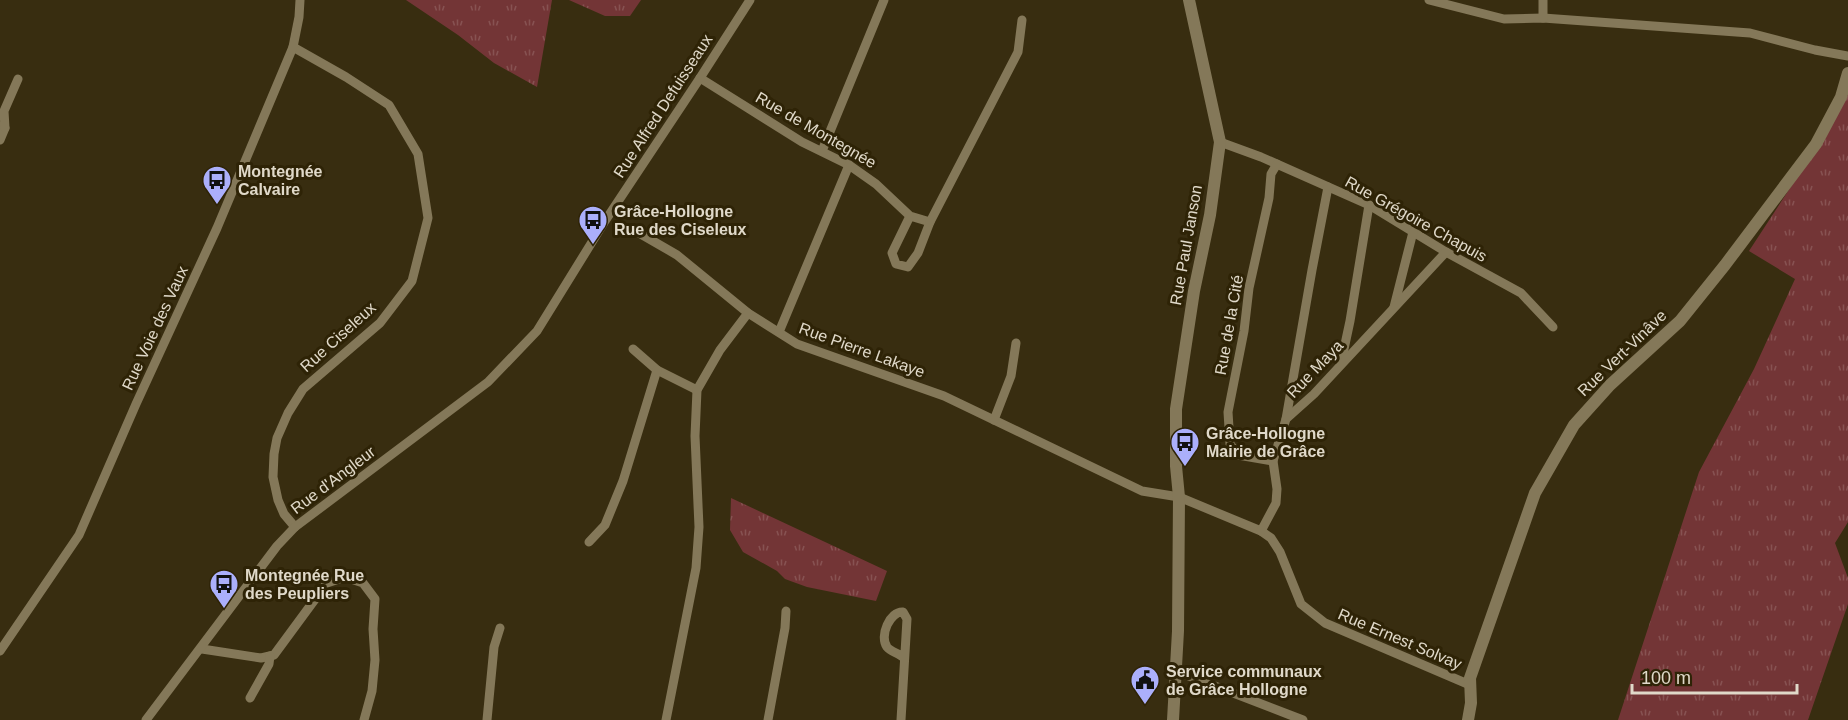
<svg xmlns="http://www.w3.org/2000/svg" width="1848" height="720" font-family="Helvetica,sans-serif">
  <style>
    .grass { fill: url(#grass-tufts) }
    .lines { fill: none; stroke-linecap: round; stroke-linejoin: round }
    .minor { stroke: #847859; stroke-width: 9 }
    .tertiary { stroke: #847859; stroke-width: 12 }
    .labels { text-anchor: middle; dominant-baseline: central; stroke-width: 6; stroke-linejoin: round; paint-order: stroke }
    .street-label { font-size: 16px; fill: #e0d9c9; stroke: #2e2306 }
    .poi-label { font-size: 16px; font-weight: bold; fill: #e0d9c9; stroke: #2e2306; text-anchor: start }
  </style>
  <defs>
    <pattern id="grass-tufts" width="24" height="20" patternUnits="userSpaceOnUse" patternTransform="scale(1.5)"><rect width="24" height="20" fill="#733536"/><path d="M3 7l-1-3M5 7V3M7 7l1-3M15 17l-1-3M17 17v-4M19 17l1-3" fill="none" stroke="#875252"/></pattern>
  </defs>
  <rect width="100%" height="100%" fill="#382d10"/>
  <g class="grass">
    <polygon points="406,0 552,0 537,87 494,63 458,35"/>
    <polygon points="569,0 641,0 630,16 605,16"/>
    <polygon points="1848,82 1848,522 1835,543 1848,578 1848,604 1808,720 1618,720 1699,472 1754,369 1795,279 1749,251 1818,145"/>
    <polygon points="731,498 887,571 876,601 807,587 785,579 777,571 743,552 730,530"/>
  </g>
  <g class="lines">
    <g class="minor">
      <polyline points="1429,0 1504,19 1543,18 1750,33 1815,50 1848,56"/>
      <polyline points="1543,0 1543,18"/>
      <polyline points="293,47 346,77 389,105 418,154 428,218 412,281 380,323 303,389 288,413 277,438 274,454 273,477 278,500 284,514 295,527"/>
      <polyline points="700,78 802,142 849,165 876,184 910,216 892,253 896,264 908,267 918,253 930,222 910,216"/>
      <polyline points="0,126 5,128 0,140"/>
      <polyline points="5,128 4,111 18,79"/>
      <polyline points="1220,142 1261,157 1369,205 1446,252 1521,293 1553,327"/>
      <polyline points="822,151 884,0"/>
      <polyline points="930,222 1018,52 1022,20"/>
      <polyline points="639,233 677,255 748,313 797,344 944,396 1142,491 1179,497 1261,531 1271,538 1280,552 1301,604 1325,623 1470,685"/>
      <polyline points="1394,307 1413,232"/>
      <polyline points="779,332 849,165"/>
      <polyline points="633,349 657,370 697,390"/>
      <polyline points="1341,363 1350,321 1369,205"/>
      <polyline points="1286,419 1312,270 1328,187"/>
      <polyline points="994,420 1011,376 1016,343"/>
      <polyline points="1273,461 1238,455 1230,444 1228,412 1244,331 1249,288 1269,198 1271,174 1277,164"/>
      <polyline points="1261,531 1276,503 1277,489 1273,461 1286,419 1314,394 1446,252"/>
      <polyline points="589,542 605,525 623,481 657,370"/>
      <polyline points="202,649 261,658 274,655 327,583 345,577 363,583 375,599 373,629 375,660 372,691 364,720"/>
      <polyline points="0,651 79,535 136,404 217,228 293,47 299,17 300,0"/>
      <polyline points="1176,671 1303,720"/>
      <polyline points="250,698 269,664 270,656"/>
      <polyline points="146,720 277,546 295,527 488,382 537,331 605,221 700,78 750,0"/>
      <polyline points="487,720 494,647 500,628"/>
      <polyline points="666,720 696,568 699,527 695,436 697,390 720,350 748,313"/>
      <polyline points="768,720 785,628 786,611"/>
      <path d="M901 720 907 619 903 612C890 611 879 636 887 647 891 652 899 653 904 658"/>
    </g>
    <g class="tertiary">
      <polyline points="1173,720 1178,631 1179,497 1176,466 1176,409 1194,291 1210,215 1220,142 1189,0"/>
      <polyline points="1468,720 1471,703 1470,678 1535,493 1574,425 1610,385 1680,321 1725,265 1816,144 1841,97 1848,73"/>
    </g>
  </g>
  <defs>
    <g id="bus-pin" transform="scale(1.5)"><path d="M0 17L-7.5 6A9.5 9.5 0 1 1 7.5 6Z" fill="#abaffb" stroke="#2e2306"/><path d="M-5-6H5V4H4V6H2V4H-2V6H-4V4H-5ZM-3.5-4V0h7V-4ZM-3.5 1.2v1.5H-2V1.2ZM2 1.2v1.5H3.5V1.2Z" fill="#111"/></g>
    <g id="civic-pin" transform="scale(1.5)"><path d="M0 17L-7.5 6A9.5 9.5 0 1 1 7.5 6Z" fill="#abaffb" stroke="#2e2306"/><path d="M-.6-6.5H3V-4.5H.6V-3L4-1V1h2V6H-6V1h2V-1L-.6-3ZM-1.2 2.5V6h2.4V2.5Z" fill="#111"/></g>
  </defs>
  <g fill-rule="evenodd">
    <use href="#bus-pin" x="217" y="180"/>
    <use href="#bus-pin" x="593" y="220"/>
    <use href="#bus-pin" x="1185" y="442"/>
    <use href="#bus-pin" x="224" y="584"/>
    <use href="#civic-pin" x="1145" y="680"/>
  </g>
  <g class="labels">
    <g class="street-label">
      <text transform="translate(663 106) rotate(-57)">Rue Alfred Defuisseaux</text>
      <text transform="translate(816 130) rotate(30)">Rue de Montegnée</text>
      <text transform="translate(1416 219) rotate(29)">Rue Grégoire Chapuis</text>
      <text transform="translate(1186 245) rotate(-80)">Rue Paul Janson</text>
      <text transform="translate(1229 325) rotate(-80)">Rue de la Cité</text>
      <text transform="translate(155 328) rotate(-65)">Rue Voie des Vaux</text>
      <text transform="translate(338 337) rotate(-42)">Rue Ciseleux</text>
      <text transform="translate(862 350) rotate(20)">Rue Pierre Lakaye</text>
      <text transform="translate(1622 353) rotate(-44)">Rue Vert-Vinâve</text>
      <text transform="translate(1315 369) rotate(-46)">Rue Maya</text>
      <text transform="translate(333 480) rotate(-37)">Rue d'Angleur</text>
      <text transform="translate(1400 639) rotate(23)">Rue Ernest Solvay</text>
    </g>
    <g class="poi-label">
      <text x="238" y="171">Montegnée<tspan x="238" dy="18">Calvaire</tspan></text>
      <text x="614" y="211">Grâce-Hollogne<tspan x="614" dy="18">Rue des Ciseleux</tspan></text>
      <text x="1206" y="433">Grâce-Hollogne<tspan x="1206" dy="18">Mairie de Grâce</tspan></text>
      <text x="245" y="575">Montegnée Rue<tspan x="245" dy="18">des Peupliers</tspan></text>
      <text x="1166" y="671">Service communaux<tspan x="1166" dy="18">de Grâce Hollogne</tspan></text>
    </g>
  </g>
  <path d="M1632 684v9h165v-9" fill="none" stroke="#e0d9c9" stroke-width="3"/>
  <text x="1641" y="684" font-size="18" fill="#e0d9c9" stroke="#2e2306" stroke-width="4.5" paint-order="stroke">100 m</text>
</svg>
